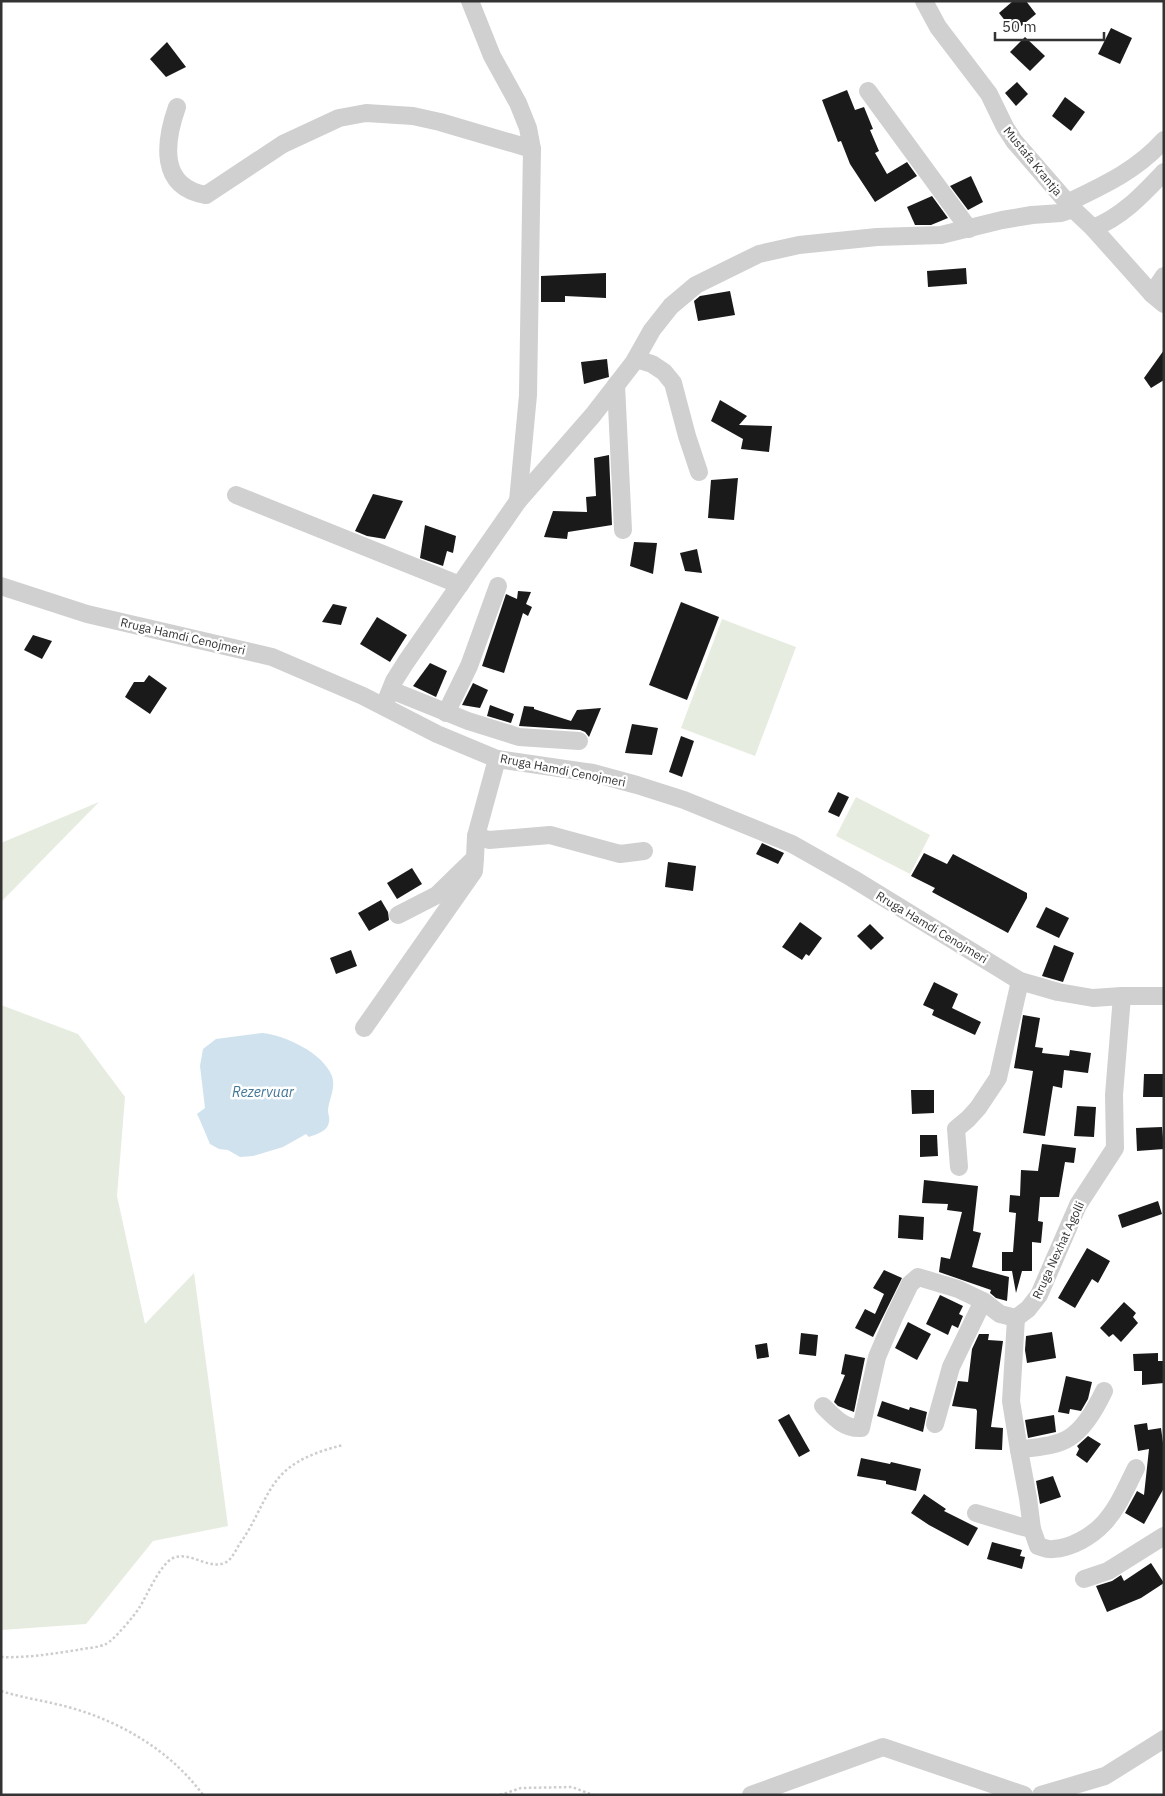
<svg xmlns="http://www.w3.org/2000/svg" width="1165" height="1796" font-family="'IBM Plex Sans',sans-serif">
  <style>
    .green { fill: #e6ecdf }
    .water { fill: #cfe2ee }
    .building { fill: #1a1a1a }
    .lines { fill: none; stroke-linecap: round; stroke-linejoin: round }
    .path { stroke: #cdcdcd; stroke-width: 2.5; stroke-dasharray: 2.5 2.5; stroke-linecap: butt }
    .minor { stroke: #d0d0d0; stroke-width: 18 }
    .labels { text-anchor: middle; dominant-baseline: central; stroke-width: 5; stroke-linejoin: round; paint-order: stroke }
    .street-label { font-size: 12px; fill: #333; stroke: #fff }
    .water-label { font-size: 14px; font-style: italic; fill: #3f7597; stroke: #fff }
  </style>
  <rect width="100%" height="100%" fill="#fff"/>
  <g class="green">
    <polygon points="722,619 796,647 755,756 681,728"/>
    <polygon points="856,797 930,835 910,874 836,836"/>
    <polygon points="99,802 1,902 1,843"/>
    <polygon points="1,1005 78,1034 125,1097 117,1196 145,1324 194,1273 228,1526 153,1541 86,1624 1,1630"/>
  </g>
  <path class="water" d="M262 1033C285 1035 323 1053 332 1076 336 1088 329 1099 328 1110 328 1114 330 1118 329 1122 328 1131 317 1134 309 1137L306 1134 283 1147 253 1156 240 1157 228 1150 219 1149 210 1144 199 1118 197 1114 205 1108 200 1066 203 1049 216 1039Z"/>
  <g class="building">
    <polygon points="1013,1 1026,1 1036,14 1014,32 999,13"/>
    <polygon points="1111,28 1132,38 1120,64 1098,54"/>
    <polygon points="1025,37 1045,56 1030,71 1010,52"/>
    <polygon points="167,42 186,67 166,77 150,59"/>
    <polygon points="1017,82 1028,94 1016,106 1005,93"/>
    <polygon points="847,90 855,110 864,107 873,129 870,130 879,151 875,153 887,174 907,162 917,176 875,202 850,164 841,141 838,142 822,100"/>
    <polygon points="1065,97 1085,112 1071,131 1052,116"/>
    <polygon points="971,176 983,202 968,210 950,186"/>
    <polygon points="932,196 948,218 931,225 915,225 907,207"/>
    <polygon points="966,268 967,284 928,287 927,271"/>
    <polygon points="606,273 606,298 565,296 565,302 541,302 541,276"/>
    <polygon points="730,291 735,315 698,321 694,301 700,296"/>
    <polygon points="1164,350 1164,380 1151,388 1144,378"/>
    <polygon points="607,359 609,377 584,384 581,362"/>
    <polygon points="720,400 747,416 739,425 772,426 769,452 741,449 743,439 711,421"/>
    <polygon points="609,455 612,525 568,532 567,539 544,537 553,511 587,512 586,497 596,496 594,458"/>
    <polygon points="738,478 734,520 708,518 711,480"/>
    <polygon points="373,494 403,501 385,539 367,536 355,531"/>
    <polygon points="425,525 456,536 453,553 447,551 443,566 420,558"/>
    <polygon points="634,542 657,543 653,574 630,566"/>
    <polygon points="697,549 702,573 685,571 680,553"/>
    <polygon points="518,591 531,592 526,604 532,607 528,616 523,613 504,673 482,666 506,594 517,599"/>
    <polygon points="681,602 719,617 687,700 649,685"/>
    <polygon points="333,604 347,607 341,625 322,622"/>
    <polygon points="377,617 407,635 390,662 360,644"/>
    <polygon points="33,635 52,641 42,659 24,650"/>
    <polygon points="430,663 447,671 436,697 413,686"/>
    <polygon points="149,675 167,688 150,714 125,697 134,682 144,682"/>
    <polygon points="473,683 488,690 480,708 462,705"/>
    <polygon points="490,705 514,714 511,723 487,716"/>
    <polygon points="524,706 534,707 534,709 571,721 577,710 601,708 589,737 585,732 580,730 519,726"/>
    <polygon points="632,724 658,728 652,755 625,753"/>
    <polygon points="681,736 694,741 682,777 669,772"/>
    <polygon points="838,792 849,797 839,817 828,812"/>
    <polygon points="762,843 784,853 778,864 756,854"/>
    <polygon points="924,853 947,864 953,854 1027,893 1027,898 1008,933 932,892 935,888 911,876"/>
    <polygon points="668,862 696,866 693,891 665,887"/>
    <polygon points="412,868 422,884 397,899 387,883"/>
    <polygon points="381,900 388,912 389,920 369,931 358,913"/>
    <polygon points="1046,907 1069,918 1059,938 1036,927"/>
    <polygon points="800,922 822,938 809,956 806,954 802,960 782,947"/>
    <polygon points="870,924 884,938 871,950 857,936"/>
    <polygon points="1054,945 1074,953 1063,982 1042,976"/>
    <polygon points="351,950 357,966 336,974 330,958"/>
    <polygon points="934,982 958,994 952,1008 981,1022 975,1035 932,1015 934,1010 923,1005"/>
    <polygon points="1023,1015 1040,1018 1035,1047 1043,1048 1042,1053 1069,1056 1070,1050 1091,1053 1088,1073 1064,1070 1062,1088 1053,1086 1045,1136 1023,1133 1033,1071 1014,1068"/>
    <polygon points="1144,1074 1164,1074 1164,1097 1143,1097"/>
    <polygon points="911,1090 934,1090 934,1113 912,1114"/>
    <polygon points="1077,1106 1096,1107 1094,1137 1074,1136"/>
    <polygon points="1162,1127 1164,1149 1137,1151 1136,1128"/>
    <polygon points="920,1135 937,1135 938,1156 920,1157"/>
    <polygon points="1042,1144 1076,1148 1074,1163 1065,1162 1059,1197 1040,1197 1038,1221 1043,1222 1041,1243 1032,1242 1032,1271 1022,1271 1016,1293 1012,1271 1002,1271 1002,1252 1013,1252 1016,1213 1009,1212 1010,1195 1020,1196 1021,1170 1038,1171"/>
    <polygon points="924,1180 978,1186 973,1231 981,1233 972,1267 1009,1277 1007,1301 996,1298 990,1293 991,1290 939,1272 941,1257 950,1259 962,1212 947,1210 948,1204 922,1203"/>
    <polygon points="1158,1201 1162,1214 1122,1228 1118,1215"/>
    <polygon points="899,1215 924,1217 923,1240 898,1238"/>
    <polygon points="1087,1248 1110,1261 1098,1283 1092,1279 1075,1308 1058,1298"/>
    <polygon points="884,1270 902,1278 873,1337 855,1328 865,1309 875,1314 884,1294 873,1288"/>
    <polygon points="940,1295 963,1306 959,1314 963,1316 958,1328 952,1325 948,1335 926,1324"/>
    <polygon points="1124,1302 1136,1313 1133,1317 1138,1323 1121,1342 1113,1334 1109,1337 1100,1328"/>
    <polygon points="908,1322 931,1334 917,1360 895,1348"/>
    <polygon points="1052,1332 1056,1358 1027,1363 1025,1350 1026,1336"/>
    <polygon points="801,1333 818,1335 816,1356 799,1354"/>
    <polygon points="979,1334 989,1334 988,1340 1003,1341 991,1427 1003,1428 1002,1450 975,1449 977,1411 976,1409 952,1406 958,1381 968,1382 972,1349"/>
    <polygon points="767,1343 769,1357 757,1359 755,1345"/>
    <polygon points="1158,1353 1158,1361 1164,1361 1164,1383 1142,1385 1142,1371 1134,1371 1133,1354"/>
    <polygon points="845,1354 865,1358 854,1412 838,1406 834,1402 845,1375 841,1374"/>
    <polygon points="1066,1376 1092,1382 1088,1399 1081,1411 1070,1409 1069,1414 1058,1412"/>
    <polygon points="882,1401 909,1410 910,1407 927,1412 923,1432 877,1416"/>
    <polygon points="789,1414 810,1451 799,1457 778,1420"/>
    <polygon points="1054,1415 1056,1432 1028,1438 1025,1420"/>
    <polygon points="1147,1423 1148,1430 1161,1428 1164,1450 1164,1488 1144,1524 1125,1513 1137,1491 1144,1495 1149,1449 1138,1451 1134,1425"/>
    <polygon points="1088,1436 1101,1444 1087,1463 1076,1455 1079,1449 1077,1446"/>
    <polygon points="861,1458 890,1464 891,1462 921,1469 916,1491 886,1484 886,1481 857,1476"/>
    <polygon points="1053,1476 1061,1497 1040,1504 1036,1481"/>
    <polygon points="924,1494 946,1509 944,1511 978,1528 968,1546 929,1525 911,1513"/>
    <polygon points="992,1542 1022,1550 1020,1556 1025,1557 1022,1569 987,1559"/>
    <polygon points="1151,1563 1164,1583 1141,1598 1107,1612 1096,1586 1112,1581 1121,1575 1124,1581"/>
  </g>
  <g class="lines">
    <g class="path">
      <path d="M1 1657C27 1658 51 1654 77 1650 86 1648 97 1648 106 1644 113 1641 135 1615 139 1608 147 1596 160 1564 173 1558 191 1550 211 1573 228 1561 234 1556 238 1545 243 1539 256 1520 263 1498 277 1480 292 1460 319 1451 343 1445"/>
      <path d="M1 1691C23 1698 46 1701 68 1707 120 1721 171 1751 203 1795"/>
      <polyline points="500,1795 521,1788 572,1787 593,1795"/>
    </g>
    <g class="minor">
      <polyline points="470,1 492,56 518,103 528,128 532,149 528,395 518,501"/>
      <polyline points="924,1 938,27 989,94 1005,127 1014,141 1073,209 1093,228 1152,294 1164,304"/>
      <polyline points="868,91 969,229"/>
      <path d="M177 107C165 141 158 187 206 195L283 144 339 118 366 113 413 116 440 122 532 149"/>
      <path d="M1067 203C1104 185 1136 171 1164 140"/>
      <path d="M1093 228C1122 217 1143 194 1164 172"/>
      <polyline points="1152,294 1164,276"/>
      <polyline points="636,359 652,364 664,372 673,383 687,436 699,472"/>
      <polyline points="616,385 623,530"/>
      <polyline points="236,495 460,585"/>
      <polyline points="1,586 87,614 272,657 363,696 437,734 497,759 593,773 637,785 684,800 792,844 852,878 1020,981 1058,992 1093,998 1122,996 1164,996"/>
      <polyline points="391,690 468,721 519,737 579,741"/>
      <polyline points="384,706 394,681 406,662 518,501 593,415 634,362 652,330 671,306 696,285 759,254 799,245 877,237 941,235 1002,220 1032,215 1061,213 1073,209"/>
      <polyline points="446,713 469,666 498,586"/>
      <polyline points="476,836 489,840 550,835 620,854 644,851"/>
      <polyline points="398,915 437,895 475,858 476,836 497,759"/>
      <polyline points="364,1028 474,871 475,858"/>
      <polyline points="959,1167 956,1129 968,1119 978,1108 998,1078 1020,981"/>
      <path d="M1016 1318 1011 1401 1019 1450 1028 1498 1032 1529 1038 1546C1042 1547 1048 1550 1053 1549 1072 1548 1092 1536 1104 1523 1118 1508 1127 1486 1136 1468"/>
      <polyline points="1016,1318 1028,1309 1039,1295 1078,1205 1115,1148 1114,1095 1122,996"/>
      <path d="M823 1406C834 1417 844 1429 861 1428L877 1357 894 1317 910 1284 918 1277 958 1289 983 1301 1000 1314 1016 1318"/>
      <polyline points="935,1424 951,1367 983,1301"/>
      <path d="M1019 1450C1034 1447 1055 1447 1069 1438 1085 1428 1096 1408 1104 1391"/>
      <polyline points="976,1513 1019,1526 1032,1529"/>
      <polyline points="1084,1579 1108,1571 1164,1536"/>
      <polyline points="751,1795 883,1747 1024,1795"/>
      <polyline points="1041,1795 1105,1776 1164,1739"/>
    </g>
  </g>
  <g class="labels">
    <g class="street-label">
      <text transform="translate(1033 161) rotate(51)">Mustafa Krantja</text>
      <text transform="translate(183 636) rotate(13)">Rruga Hamdi Cenojmeri</text>
      <text transform="translate(563 770) rotate(11)">Rruga Hamdi Cenojmeri</text>
      <text transform="translate(932 927) rotate(31)">Rruga Hamdi Cenojmeri</text>
      <text transform="translate(1058 1250) rotate(-65)">Rruga Nexhat Agolli</text>
    </g>
    <g class="water-label">
      <text x="263" y="1092">Rezervuar</text>
    </g>
  </g>
  <rect width="1165" height="1796" fill="none" stroke="#333333" stroke-width="5"/>
  <path d="M995 32v8h109v-8" fill="none" stroke="#333333" stroke-width="2.5"/>
  <text x="1002" y="32" font-size="15" fill="#333333" stroke="#ffffff" stroke-width="4" paint-order="stroke">50 m</text>
</svg>
